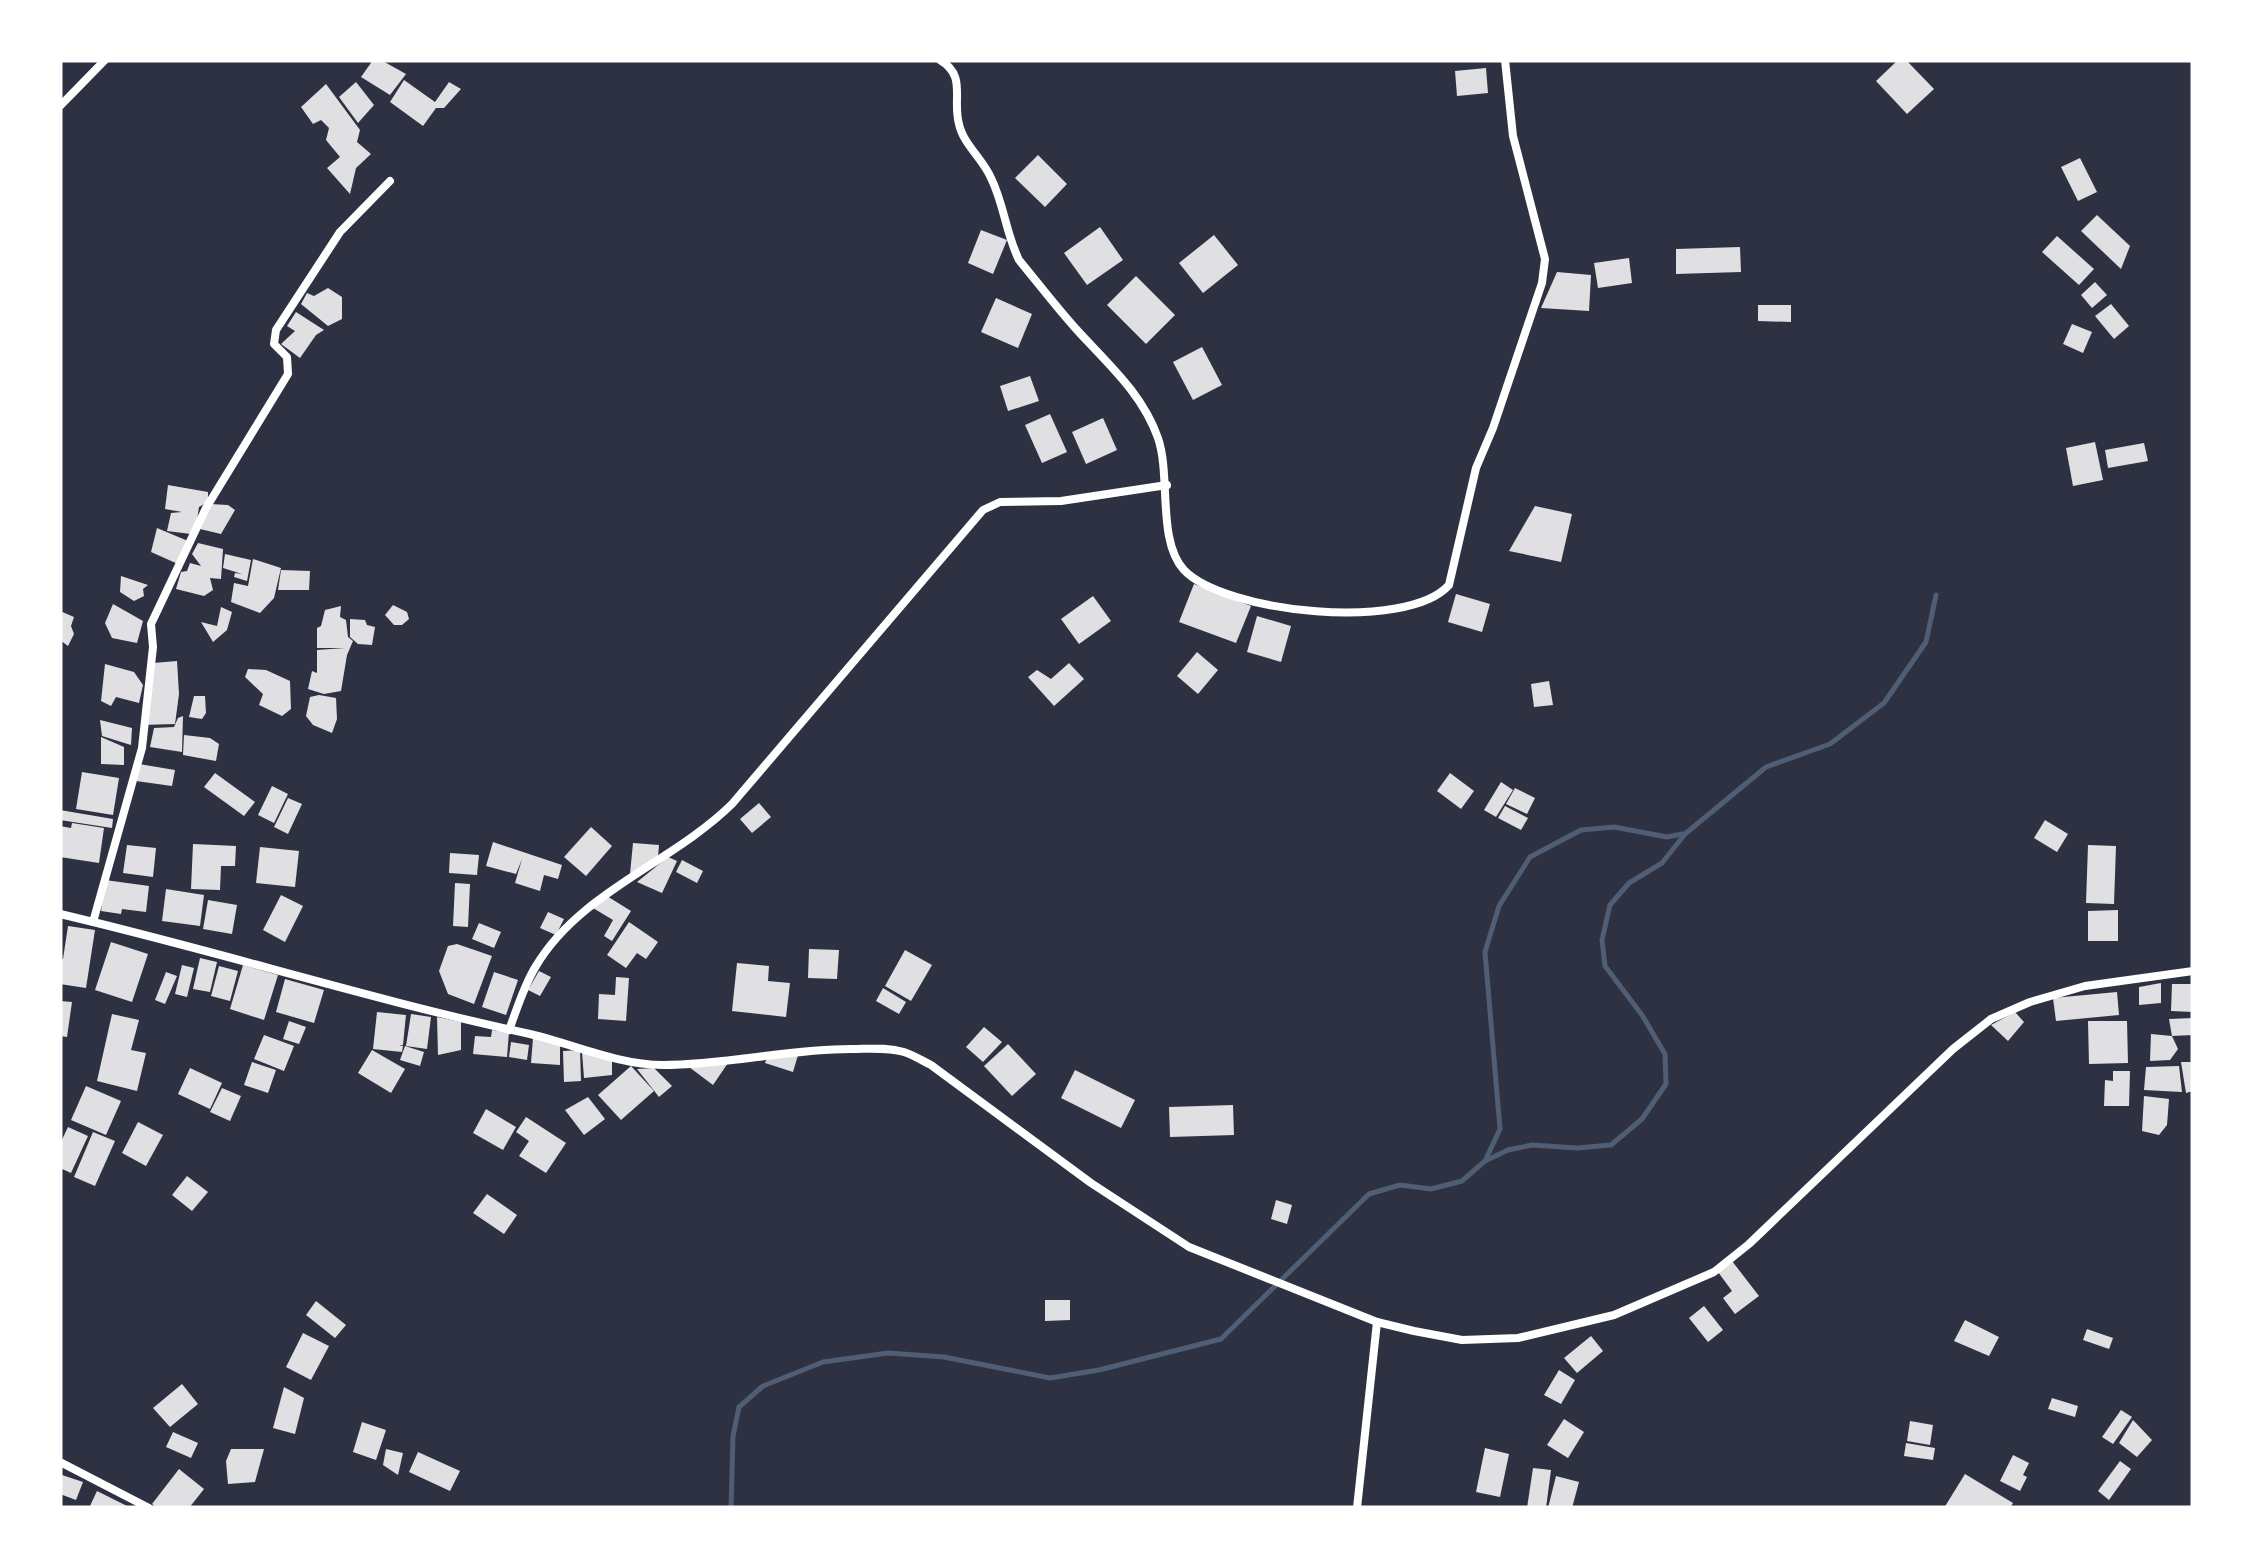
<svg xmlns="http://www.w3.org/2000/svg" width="2253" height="1568" font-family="'Roboto Serif',serif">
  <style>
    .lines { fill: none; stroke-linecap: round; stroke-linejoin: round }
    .stream { stroke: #4f5d75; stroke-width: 5 }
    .building { fill: #e0e0e3 }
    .minor { stroke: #fff; stroke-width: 8 }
  </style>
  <rect width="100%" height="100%" fill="#2d3142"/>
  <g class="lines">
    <g class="stream">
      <polyline points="1485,1161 1500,1129 1485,952 1499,906 1530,857 1581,830 1614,827 1667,837 1682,834"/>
      <polyline points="731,1508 733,1436 739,1407 763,1386 823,1362 888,1353 944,1357 1050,1378 1099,1370 1221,1339 1369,1194 1400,1185 1431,1189 1462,1181 1485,1161 1508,1150 1532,1145 1577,1148 1611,1145 1642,1119 1666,1084 1665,1054 1642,1015 1605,966 1602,940 1610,905 1629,883 1662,863 1685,834 1766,767 1830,744 1884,703 1926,642 1936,595"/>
    </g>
  </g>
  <g class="building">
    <polygon points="373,60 381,60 406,74 390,95 361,77"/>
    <polygon points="1898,60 1906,60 1934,89 1907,114 1876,81"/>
    <polygon points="1486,68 1488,93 1457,96 1455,71"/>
    <polygon points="404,80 435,102 449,82 461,89 444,108 436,108 423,126 390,102"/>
    <polygon points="356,82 374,105 358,123 339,97"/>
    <polygon points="326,84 360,130 357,142 371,154 356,168 350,194 327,168 340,157 326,140 329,128 321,120 313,124 301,107"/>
    <polygon points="1038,155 1067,184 1045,207 1015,178"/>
    <polygon points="2080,158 2097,192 2078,201 2061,167"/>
    <polygon points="2097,215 2130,246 2121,269 2081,231"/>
    <polygon points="1100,227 1123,260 1087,285 1064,253"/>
    <polygon points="981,230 1007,240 993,274 968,263"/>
    <polygon points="1214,235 1238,265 1203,293 1179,263"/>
    <polygon points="2057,236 2094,269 2079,285 2042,252"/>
    <polygon points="1740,247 1741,272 1676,274 1676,249"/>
    <polygon points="1629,258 1632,283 1598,288 1594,263"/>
    <polygon points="1557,272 1591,275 1589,311 1541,308"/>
    <polygon points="1136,276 1175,315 1146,344 1107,305"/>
    <polygon points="2095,282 2107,295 2092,308 2081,295"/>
    <polygon points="328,288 342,297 342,319 328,326 301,304 307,293 314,296"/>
    <polygon points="996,298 1032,314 1018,348 981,332"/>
    <polygon points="2111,304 2129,326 2114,339 2095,316"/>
    <polygon points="1758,305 1791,305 1791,322 1758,321"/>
    <polygon points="296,312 324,330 316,335 300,358 281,344 295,331 287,326"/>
    <polygon points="2072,324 2092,332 2083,353 2063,344"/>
    <polygon points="1202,347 1222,385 1193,400 1173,362"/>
    <polygon points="1030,376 1039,401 1008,411 1000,386"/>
    <polygon points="1050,414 1067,452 1042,463 1025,425"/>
    <polygon points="1103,418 1117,450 1086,464 1072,432"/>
    <polygon points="2095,442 2103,480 2073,486 2066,448"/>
    <polygon points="2144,443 2148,461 2108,468 2105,450"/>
    <polygon points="168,485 208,492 208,502 199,507 196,527 191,534 167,531 171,513 182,512 165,509"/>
    <polygon points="210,504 228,505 235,510 221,534 200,529"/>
    <polygon points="1535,506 1572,514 1561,562 1509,551"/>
    <polygon points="157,528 188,541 178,564 151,552"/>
    <polygon points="198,543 223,549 221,579 210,578 213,590 204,596 176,589 181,572 187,571 190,563 201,566 192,554"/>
    <polygon points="225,554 251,560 247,581 234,577 235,573 242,574 223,568"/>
    <polygon points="253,559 281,568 274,598 260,613 231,602 234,583 248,586"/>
    <polygon points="281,570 310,571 309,590 278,590"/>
    <polygon points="121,576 148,585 143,589 144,596 134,601 120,592"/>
    <polygon points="1194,584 1251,606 1236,643 1179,622"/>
    <polygon points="1456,594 1490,604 1482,632 1448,622"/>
    <polygon points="1093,596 1111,621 1079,644 1061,619"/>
    <polygon points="113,604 143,621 137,643 112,638 105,623"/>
    <polygon points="393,605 407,612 409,619 402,625 394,625 385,615"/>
    <polygon points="341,606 340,617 346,620 348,637 353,641 347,655 341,691 324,694 308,689 312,671 317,673 317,650 345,648 317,648 317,628 321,626 325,610"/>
    <polygon points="221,607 232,612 227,630 213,642 201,622 217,626"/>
    <polygon points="60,611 74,617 71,626 74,634 68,646 60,640"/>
    <polygon points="1257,616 1291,626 1281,662 1247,652"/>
    <polygon points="350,619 365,620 367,625 375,627 372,645 358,644 350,637"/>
    <polygon points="1197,652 1218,670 1198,694 1177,676"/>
    <polygon points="177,661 179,694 175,724 142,725 153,663"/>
    <polygon points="1069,663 1084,679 1054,706 1028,677 1037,670 1051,679"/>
    <polygon points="105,664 134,672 143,685 139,703 116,697 111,706 101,701"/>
    <polygon points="248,669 266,670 290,681 291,709 282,716 259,705 263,694 245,677"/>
    <polygon points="1549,681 1553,705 1534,707 1531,684"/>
    <polygon points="319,695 336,698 337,719 332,733 313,725 306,716 310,697"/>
    <polygon points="194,696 205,696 206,713 202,719 189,717"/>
    <polygon points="183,716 182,752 150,747 154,728 174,727 178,718"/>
    <polygon points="100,720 132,728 131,745 102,736"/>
    <polygon points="184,735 210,738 219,744 216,761 183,755"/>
    <polygon points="101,737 124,747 124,765 101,764"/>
    <polygon points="139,764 175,770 172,786 136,781"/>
    <polygon points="82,772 119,778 113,815 76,809"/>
    <polygon points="215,773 255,802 244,816 204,787"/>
    <polygon points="1450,773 1474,791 1461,809 1437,791"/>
    <polygon points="1501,782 1513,790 1496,817 1484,810"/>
    <polygon points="272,786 288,794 274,823 258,815"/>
    <polygon points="1515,788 1535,798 1527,814 1506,804"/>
    <polygon points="288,798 302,804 288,834 274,827"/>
    <polygon points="759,803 771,817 752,833 740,819"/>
    <polygon points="1505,806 1528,818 1521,830 1498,818"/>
    <polygon points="60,810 113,819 112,828 60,820"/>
    <polygon points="2045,820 2068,834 2057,852 2034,838"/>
    <polygon points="72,823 104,828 99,863 60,857 60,826 71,828"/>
    <polygon points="591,827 612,846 586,876 564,857"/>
    <polygon points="493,842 562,865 558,879 544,875 540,891 515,883 522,859 516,874 486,866"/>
    <polygon points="633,843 659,845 658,857 630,874"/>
    <polygon points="193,844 236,846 235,866 221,866 220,890 191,889"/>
    <polygon points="127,845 156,848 153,877 123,873"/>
    <polygon points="2088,845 2116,846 2114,904 2086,903"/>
    <polygon points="260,847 299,851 295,887 256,883"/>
    <polygon points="450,853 479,855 477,875 449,873"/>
    <polygon points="668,857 677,861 662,893 637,882"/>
    <polygon points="682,860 703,871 697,883 676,872"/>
    <polygon points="105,880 149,886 146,912 122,909 121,914 101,911"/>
    <polygon points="455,883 470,884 468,927 453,926"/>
    <polygon points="166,889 204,895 200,926 162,921"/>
    <polygon points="602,893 631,911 612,941 604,936 613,920 593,908"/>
    <polygon points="281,895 303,906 285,942 263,930"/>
    <polygon points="208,900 237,905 232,934 203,929"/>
    <polygon points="2118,910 2118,941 2088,941 2088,911"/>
    <polygon points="548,912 564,919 556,935 540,928"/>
    <polygon points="629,922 658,942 646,959 637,953 626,968 607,955"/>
    <polygon points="479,923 501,932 494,948 472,939"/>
    <polygon points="68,926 95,930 86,988 60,984 60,959 63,959"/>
    <polygon points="111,942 148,954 132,1002 95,990"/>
    <polygon points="457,944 492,956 474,1004 448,994 439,971 448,946"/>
    <polygon points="809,949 839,950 837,979 808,978"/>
    <polygon points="905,950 932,965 911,1001 885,986"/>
    <polygon points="200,958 217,962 210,992 193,989"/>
    <polygon points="737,963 769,966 768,981 790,983 786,1017 732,1011"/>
    <polygon points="182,965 194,968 187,997 175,994"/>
    <polygon points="243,965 278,975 264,1020 230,1009"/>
    <polygon points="219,966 238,971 230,1001 211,996"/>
    <polygon points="539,971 551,977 540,996 528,990"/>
    <polygon points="166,972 177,976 165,1004 155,1000"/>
    <polygon points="494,972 518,980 506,1015 482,1007"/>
    <polygon points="616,977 629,978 626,1021 598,1019 599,994 615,995"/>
    <polygon points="285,979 324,990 314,1023 276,1012"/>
    <polygon points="2161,983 2161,1003 2139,1005 2139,987"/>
    <polygon points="2172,984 2193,984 2193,1012 2171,1011"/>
    <polygon points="883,988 906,1002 899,1014 876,1001"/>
    <polygon points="2117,992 2119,1015 2056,1021 2053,998"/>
    <polygon points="60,1001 72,1002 67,1037 60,1036"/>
    <polygon points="377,1012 406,1015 403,1045 399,1045 403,1046 402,1052 373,1049"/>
    <polygon points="2015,1012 2024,1022 2008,1041 1991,1025"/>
    <polygon points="112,1014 139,1020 131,1050 146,1053 137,1091 97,1081"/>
    <polygon points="411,1014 431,1017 427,1049 406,1046"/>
    <polygon points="437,1017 461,1022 461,1050 438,1055"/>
    <polygon points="2193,1018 2193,1035 2172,1036 2169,1019"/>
    <polygon points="289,1021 306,1027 299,1044 283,1039"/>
    <polygon points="2088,1021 2127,1021 2128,1063 2089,1064"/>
    <polygon points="984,1027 1002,1042 983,1062 966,1047"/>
    <polygon points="492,1030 509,1032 507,1057 473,1054 475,1036 491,1037"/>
    <polygon points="2151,1034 2172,1036 2178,1049 2170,1060 2150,1061"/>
    <polygon points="264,1035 294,1046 284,1071 254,1059"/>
    <polygon points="533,1038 560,1044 560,1065 531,1063"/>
    <polygon points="511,1042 529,1045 527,1060 509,1057"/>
    <polygon points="1008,1044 1036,1074 1012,1096 984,1066"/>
    <polygon points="405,1046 424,1052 420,1066 400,1060"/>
    <polygon points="372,1050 405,1069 391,1093 358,1073"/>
    <polygon points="580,1050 581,1081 564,1082 563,1051"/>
    <polygon points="582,1052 612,1060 612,1075 584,1078"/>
    <polygon points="798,1055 793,1072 765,1063 767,1058"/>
    <polygon points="252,1062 276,1070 268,1093 244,1085"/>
    <polygon points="2181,1062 2193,1062 2193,1091 2186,1093"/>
    <polygon points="728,1063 713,1085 689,1067"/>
    <polygon points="631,1066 654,1091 621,1120 598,1095"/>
    <polygon points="2179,1066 2182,1092 2144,1090 2146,1067"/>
    <polygon points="190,1068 222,1083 210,1109 178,1094"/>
    <polygon points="654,1068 672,1086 659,1097 637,1069"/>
    <polygon points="1075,1070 1135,1100 1121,1128 1061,1098"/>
    <polygon points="2113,1071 2130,1071 2129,1106 2104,1106 2105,1080 2113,1081"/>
    <polygon points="86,1086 121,1101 106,1135 71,1120"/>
    <polygon points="222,1088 241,1096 230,1121 210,1112"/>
    <polygon points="2144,1096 2169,1099 2167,1125 2159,1135 2142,1131"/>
    <polygon points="588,1097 605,1119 584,1135 565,1110"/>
    <polygon points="1233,1105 1234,1135 1170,1137 1169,1107"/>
    <polygon points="486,1109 516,1127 503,1150 473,1133"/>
    <polygon points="526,1117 566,1143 546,1173 519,1156 529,1141 516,1132"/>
    <polygon points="138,1122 163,1135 146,1166 122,1153"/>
    <polygon points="68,1127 88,1136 71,1173 60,1168 60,1144"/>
    <polygon points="93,1132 115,1141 95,1186 74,1177"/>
    <polygon points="187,1176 208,1192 192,1211 172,1195"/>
    <polygon points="487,1194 517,1215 504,1234 473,1213"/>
    <polygon points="1276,1200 1292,1205 1287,1224 1271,1219"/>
    <polygon points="1732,1261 1759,1296 1735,1314 1723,1298 1732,1291 1718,1272"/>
    <polygon points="1045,1300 1070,1300 1070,1320 1045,1321"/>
    <polygon points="316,1301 346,1325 335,1338 306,1315"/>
    <polygon points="1704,1306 1723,1330 1708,1342 1689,1318"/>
    <polygon points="1965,1320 1999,1337 1989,1356 1954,1341"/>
    <polygon points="2087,1329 2113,1338 2109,1349 2083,1340"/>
    <polygon points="303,1333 329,1346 311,1380 286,1367"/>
    <polygon points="1591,1336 1603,1351 1577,1373 1564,1358"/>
    <polygon points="1559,1370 1575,1380 1561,1404 1544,1395"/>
    <polygon points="182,1384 198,1404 170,1427 153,1408"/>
    <polygon points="284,1387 304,1398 295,1434 273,1428"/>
    <polygon points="2052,1398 2078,1406 2075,1417 2048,1409"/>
    <polygon points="2121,1410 2132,1417 2113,1444 2102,1437"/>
    <polygon points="1564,1419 1584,1432 1568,1458 1547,1445"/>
    <polygon points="2133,1420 2152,1440 2137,1457 2119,1443"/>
    <polygon points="1910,1421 1933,1425 1930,1445 1907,1441"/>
    <polygon points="362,1422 386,1430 376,1460 353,1452"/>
    <polygon points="173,1432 198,1443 191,1458 166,1447"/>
    <polygon points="1906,1443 1935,1448 1933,1460 1904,1456"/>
    <polygon points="1485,1448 1509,1454 1500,1497 1476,1492"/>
    <polygon points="231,1449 264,1449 255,1482 228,1484 226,1461"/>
    <polygon points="386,1449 403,1453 398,1475 383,1465"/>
    <polygon points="418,1452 460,1471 450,1491 409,1472"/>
    <polygon points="2013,1455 2029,1463 2023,1475 2027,1477 2020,1491 2000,1481"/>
    <polygon points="2120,1461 2131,1469 2109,1500 2098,1491"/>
    <polygon points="1533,1468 1551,1470 1546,1508 1527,1508"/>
    <polygon points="179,1469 204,1489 189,1508 157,1508 152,1504"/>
    <polygon points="1965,1474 2013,1503 2010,1508 1944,1508"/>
    <polygon points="62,1475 83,1482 76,1500 60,1494"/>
    <polygon points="1556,1476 1579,1482 1572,1508 1548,1508"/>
    <polygon points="97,1491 131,1508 89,1508"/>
  </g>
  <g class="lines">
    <g class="minor">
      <path d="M940 60C967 76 952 98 959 124 963 144 983 159 991 178 1004 204 1006 234 1019 260 1038 283 1057 308 1077 330 1108 364 1142 393 1158 438 1171 476 1157 541 1184 570 1225 613 1407 632 1449 585L1476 468 1493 428 1542 283 1545 259 1513 136 1505 60"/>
      <polyline points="60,106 105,60"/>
      <path d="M60 914C218 951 372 1000 530 1034 573 1044 618 1065 663 1065 726 1065 788 1049 851 1049 869 1049 887 1047 904 1052 913 1055 923 1061 931 1065L1091 1183 1189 1247 1377 1322 1414 1331 1462 1340 1518 1338 1614 1315 1714 1272 1749 1244 1953 1049 1991 1019 2030 1002 2085 986 2193 971"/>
      <polyline points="93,922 142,748 153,647 151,624 206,508 288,374 287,357 274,344 276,330 340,232 390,181"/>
      <path d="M509 1030C517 1009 524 985 536 966 580 892 672 863 732 804L983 510 1000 502 1061 501 1167 485"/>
      <polyline points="60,1462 149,1508"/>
      <polyline points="1357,1508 1377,1322"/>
    </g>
  </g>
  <rect width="2253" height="1568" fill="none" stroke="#ffffff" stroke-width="125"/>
</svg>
